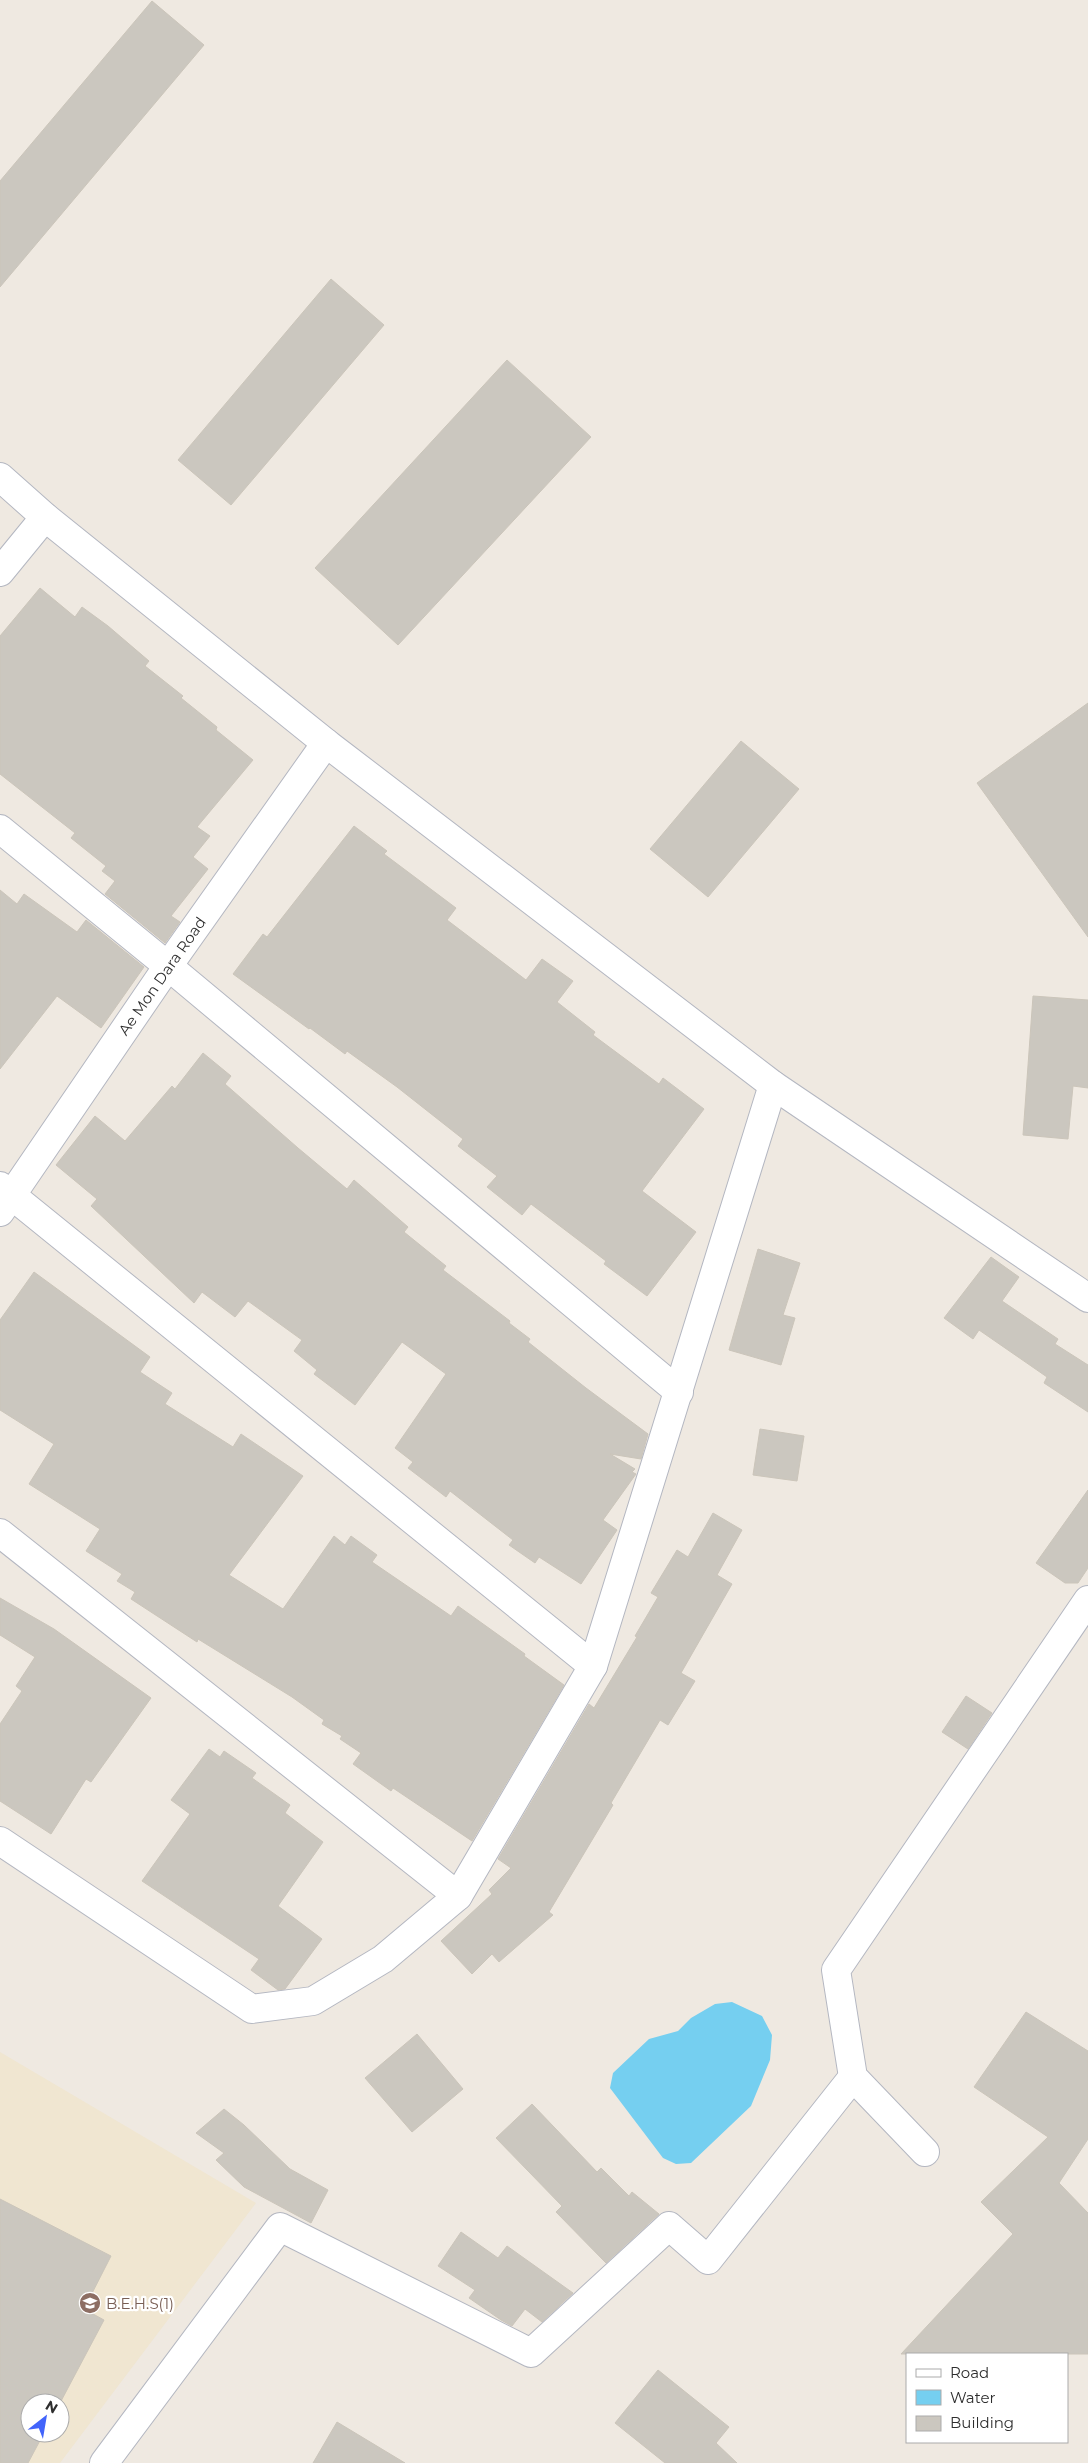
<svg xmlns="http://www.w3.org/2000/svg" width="1088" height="2463" font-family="Montserrat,sans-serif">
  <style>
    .education { fill: #f0e6d1; fill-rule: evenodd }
    .water { fill: #75cff0 }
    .building { fill: #cbc7bf; stroke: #cbc5ba }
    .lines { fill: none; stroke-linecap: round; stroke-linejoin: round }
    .minor-casing { stroke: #b4b7c1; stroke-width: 30 }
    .minor { stroke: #fff; stroke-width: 28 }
    .labels { text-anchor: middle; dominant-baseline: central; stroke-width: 4.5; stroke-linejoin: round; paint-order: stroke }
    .street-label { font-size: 15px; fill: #2e2e2e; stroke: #fff }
    .education-label { font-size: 15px; fill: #785e54; stroke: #fff; text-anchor: start }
  </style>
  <rect width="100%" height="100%" fill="#efe9e1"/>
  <path class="education" d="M0 2052 256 2203 60 2463H0ZM30 2403H60V2433H30Z"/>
  <polygon class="water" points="732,2002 762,2016 772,2035 770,2060 751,2106 691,2163 676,2164 663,2158 610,2088 613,2073 649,2039 678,2031 691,2018 715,2004"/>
  <g class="building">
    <polygon points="152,1 204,45 0,287 0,181"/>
    <polygon points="331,279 384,325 231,505 178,460"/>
    <polygon points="507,360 591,437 398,645 315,568"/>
    <polygon points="40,588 75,617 82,607 108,626 149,661 145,666 183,696 181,698 217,727 216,730 253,760 197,827 210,836 193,857 208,869 171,916 180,922 165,943 105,894 115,881 102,871 106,866 71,838 75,833 0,774 0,636"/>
    <polygon points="1088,703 1088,937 977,783"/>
    <polygon points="741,741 799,789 708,897 650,849"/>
    <polygon points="354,826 387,851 384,854 456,908 447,920 526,980 542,959 573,981 557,1002 595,1032 593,1035 659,1084 663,1078 704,1109 642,1191 696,1232 647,1296 604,1264 606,1261 531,1204 522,1215 487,1187 497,1176 458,1146 463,1139 397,1087 347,1051 345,1054 310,1028 309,1029 233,974 263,934 267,937"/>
    <polygon points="0,890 17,904 24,894 77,932 86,920 144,967 101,1028 57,996 0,1069"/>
    <polygon points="1033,996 1088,1000 1088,1088 1073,1086 1068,1139 1023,1135"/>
    <polygon points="203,1053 231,1076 225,1084 298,1148 347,1189 354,1180 408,1227 404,1232 446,1266 443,1270 510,1321 509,1323 530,1339 528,1342 586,1388 648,1434 641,1459 610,1454 635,1469 632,1472 636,1474 603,1520 617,1530 581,1584 539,1557 535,1563 509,1545 513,1540 450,1491 446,1497 408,1468 413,1462 395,1448 446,1374 402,1342 355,1405 314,1374 317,1370 294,1351 302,1340 248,1301 235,1317 202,1292 194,1303 91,1206 97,1199 56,1165 95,1116 125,1141 172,1086 175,1089"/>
    <polygon points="758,1249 800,1263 783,1315 795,1318 781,1365 729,1350"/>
    <polygon points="991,1257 1019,1277 1002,1301 1058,1339 1055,1344 1088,1365 1088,1412 1044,1383 1047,1377 979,1330 973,1339 944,1318"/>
    <polygon points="34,1272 150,1357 140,1372 172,1393 165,1404 233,1447 241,1434 303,1476 229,1575 283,1609 334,1536 345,1545 351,1536 377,1555 372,1562 451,1616 458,1606 525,1654 524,1656 564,1685 472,1841 393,1788 391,1791 353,1764 361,1753 340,1739 342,1736 322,1724 324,1720 292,1697 198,1639 197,1642 131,1599 135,1592 117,1581 122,1574 86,1551 100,1529 29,1484 54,1444 0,1410 0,1320"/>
    <polygon points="760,1429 804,1436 797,1481 753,1475"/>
    <polygon points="1088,1490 1088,1568 1078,1583 1065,1583 1036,1563"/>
    <polygon points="713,1513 742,1530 717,1575 732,1584 681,1673 695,1681 668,1725 660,1720 611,1803 613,1805 549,1912 553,1915 499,1962 492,1954 472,1974 441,1941 492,1894 489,1890 511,1868 498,1859 589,1704 594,1708 637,1637 635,1636 658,1597 651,1593 677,1550 688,1557"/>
    <polygon points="0,1598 54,1629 151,1698 91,1782 86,1779 51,1834 0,1801 0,1724 22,1691 16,1686 35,1657 0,1635"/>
    <polygon points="966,1696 992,1713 968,1749 942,1732"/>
    <polygon points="209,1749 220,1757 224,1751 256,1773 252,1778 290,1805 285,1813 323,1842 278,1906 322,1939 285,1989 278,1990 251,1970 259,1959 142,1881 190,1814 171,1800"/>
    <polygon points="1026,2012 1088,2051 1088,2139 1059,2183 1088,2213 1088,2354 901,2354 1013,2234 981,2202 1048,2137 974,2087"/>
    <polygon points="417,2034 463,2089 412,2132 365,2078"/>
    <polygon points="532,2104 597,2172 601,2168 629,2196 632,2192 659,2214 606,2263 556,2212 562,2206 496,2138"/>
    <polygon points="224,2109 244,2125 290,2169 328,2190 311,2223 244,2187 216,2160 224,2153 196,2133"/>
    <polygon points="0,2199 111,2256 84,2309 104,2320 60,2403 30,2403 30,2433 44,2433 28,2463 0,2463"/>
    <polygon points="461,2232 498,2258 507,2246 573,2293 542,2322 525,2309 512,2326 501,2320 469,2298 475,2290 438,2266"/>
    <polygon points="658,2370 729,2427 716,2443 737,2463 665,2463 615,2423"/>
    <polygon points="337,2422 405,2463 313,2463"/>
  </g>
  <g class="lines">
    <g class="minor-casing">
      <g id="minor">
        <polyline points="0,477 45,517 326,743 773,1085 1088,1298"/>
        <polyline points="0,572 45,517"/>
        <polyline points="0,829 168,966 679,1392"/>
        <polyline points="0,1186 593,1666"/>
        <polyline points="0,1212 168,966 326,743"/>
        <polyline points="0,1533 458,1896"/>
        <polyline points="0,1841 252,2009 313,2001 383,1959 458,1896 593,1666 773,1085"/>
        <polyline points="925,2152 853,2077 836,1970 1088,1600"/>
        <polyline points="104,2463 280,2227 531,2353 669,2226 708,2260 853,2077"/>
      </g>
    </g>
    <use href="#minor" class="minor"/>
  </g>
  <defs>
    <g id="school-disc" transform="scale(1.125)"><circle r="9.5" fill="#8d6e63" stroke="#fff"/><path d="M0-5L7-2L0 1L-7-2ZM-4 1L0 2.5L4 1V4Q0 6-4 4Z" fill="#fff"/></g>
  </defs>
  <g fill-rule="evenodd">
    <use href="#school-disc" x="90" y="2303"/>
  </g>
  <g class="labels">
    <g class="street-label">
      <text transform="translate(162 976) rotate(-55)">Ae Mon Dara Road</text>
    </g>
    <g class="education-label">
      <text x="106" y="2303">B.E.H.S(1)</text>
    </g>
  </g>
  <rect x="906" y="2353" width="162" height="90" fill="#ffffff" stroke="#ababab"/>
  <rect x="916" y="2369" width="25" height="8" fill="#ffffff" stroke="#ababab"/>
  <text x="950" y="2378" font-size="15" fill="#2e2e2e">Road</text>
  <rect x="916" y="2390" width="25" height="15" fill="#75cff0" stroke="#ababab"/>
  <text x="950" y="2403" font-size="15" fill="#2e2e2e">Water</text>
  <rect x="916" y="2416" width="25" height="15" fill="#cbc7bf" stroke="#ababab"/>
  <text x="950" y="2428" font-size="15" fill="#2e2e2e">Building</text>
  <g transform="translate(45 2418) rotate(31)"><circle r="24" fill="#ffffff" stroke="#ababab"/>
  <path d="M0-4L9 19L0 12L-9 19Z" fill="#4264fb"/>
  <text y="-8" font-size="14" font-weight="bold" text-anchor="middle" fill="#2e2e2e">N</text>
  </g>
</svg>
